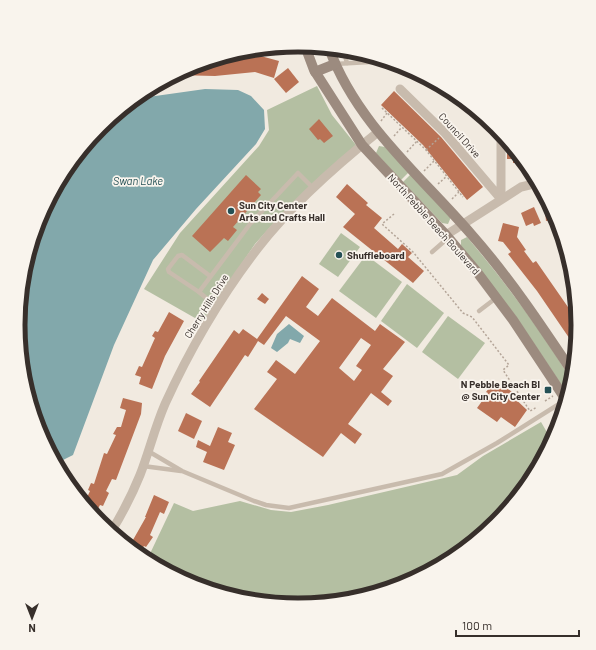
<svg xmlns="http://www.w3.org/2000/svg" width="596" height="650" font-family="Barlow,sans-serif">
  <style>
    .green { fill: #b4bfa2 }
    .water { fill: #82a8ab }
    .building { fill: #ba7255; fill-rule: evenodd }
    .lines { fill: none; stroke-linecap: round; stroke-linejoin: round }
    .path { stroke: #b4a598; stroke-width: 1.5; stroke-dasharray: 2 2; stroke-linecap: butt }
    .lane { stroke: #c8bbad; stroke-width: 4.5 }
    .street { stroke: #c8bbad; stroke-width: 9 }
    .secondary { stroke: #9c8b7f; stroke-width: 10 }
    .poi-dot { fill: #245055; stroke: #f9f4ed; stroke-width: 1.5 }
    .labels { text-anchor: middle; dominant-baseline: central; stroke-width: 3.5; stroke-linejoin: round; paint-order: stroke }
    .street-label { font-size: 10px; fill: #372f2b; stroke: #f9f4ed }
    .poi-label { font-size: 10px; font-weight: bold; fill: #372f2b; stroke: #f9f4ed; text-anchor: start }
    .water-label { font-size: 11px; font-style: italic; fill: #245055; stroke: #f9f4ed }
    .rim { fill: none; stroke: #372f2b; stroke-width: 5 }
  </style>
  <rect width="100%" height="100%" fill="#f1eae0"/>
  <g class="green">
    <polygon points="317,86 332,115 356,145 281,215 255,244 202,322 144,289 180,233 259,146 269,130 267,110"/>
    <polygon points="379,146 385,147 409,172 401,180 376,153"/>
    <polygon points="411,174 451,217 448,224 442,223 403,182"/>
    <polygon points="341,233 360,247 338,277 319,264"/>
    <path d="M467 237C505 282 541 330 572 381L570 389 563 387 515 315 461 246V240Z"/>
    <polygon points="366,255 402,282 376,318 339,291"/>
    <polygon points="407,284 444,313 417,348 381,321"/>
    <polygon points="448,316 485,343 458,379 422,352"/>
    <polygon points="541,422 552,441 531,481 496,523 453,558 405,584 352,600 298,605 243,600 191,584 147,560 174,503 193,511 240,501 271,510 291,512 328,505 457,475 483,456"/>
  </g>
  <g class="water">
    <polygon points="205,89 238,90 251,96 264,110 265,129 256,144 196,209 153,260 114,345 73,455 63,460 55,461 39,432 23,379 18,325 23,270 39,218 65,169 100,127 134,99"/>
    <polygon points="289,324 304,336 300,343 290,339 288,343 277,352 271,348 277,334"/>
  </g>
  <g class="building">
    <polygon points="257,55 279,61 274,78 255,72 215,76 174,75 191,66 221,57"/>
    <polygon points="288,68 299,82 286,93 274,79"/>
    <polygon points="394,91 441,137 483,187 467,200 423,145 381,105"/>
    <polygon points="319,119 333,136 324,143 320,139 318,140 309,129"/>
    <polygon points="507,140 522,159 525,163 513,163 513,159 507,159"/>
    <polygon points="246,175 261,189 258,192 261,195 233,227 237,230 228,241 224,238 210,252 192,236"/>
    <polygon points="347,184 368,203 366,205 382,218 374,228 398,249 402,244 412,253 408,257 424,271 413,283 343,227 355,214 336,197"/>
    <polygon points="543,193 557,219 546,221"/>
    <polygon points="534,207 541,223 534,226 533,223 526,226 521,213"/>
    <polygon points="503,223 519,227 517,237 526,250 524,251 533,263 536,261 577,320 576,348 537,291 508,254 511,252 503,242 498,241"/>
    <path d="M302 276 319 289 306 307 318 316 332 298 375 331 380 324 405 342 383 369 393 376 381 392 392 401 388 406 371 393 348 424 362 434 355 444 341 433 323 457 254 409 277 379 267 372 276 360 295 374 320 341 286 316 264 345 258 341 248 357 245 355 210 407 191 394 200 382 199 381 234 330 239 334 243 329 257 339ZM361 338 371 345 356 366 362 370 354 381 339 368Z"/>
    <polygon points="262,293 269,299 265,304 257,299"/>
    <polygon points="169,312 184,321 165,356 152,389 139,384 141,377 135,375 139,366 142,367 155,338 152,336 155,331 158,332"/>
    <polygon points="494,382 500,387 502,384 512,392 510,394 527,410 515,427 501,417 497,422 477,408 488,393 486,392"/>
    <polygon points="123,398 142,403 141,414 116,480 112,479 106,491 109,493 103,506 100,505 94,516 84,504 90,491 88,490 91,483 94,484 104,453 107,454 116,435 113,434 117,427 121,427 126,410 120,408"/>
    <polygon points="186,413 202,421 194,439 178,431"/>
    <polygon points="218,427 232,433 228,442 235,445 224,470 203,462 207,452 196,447 198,440 210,446"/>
    <polygon points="154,495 169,502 164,514 160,512 150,535 153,537 146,547 144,546 139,553 129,547 146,517 145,517"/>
  </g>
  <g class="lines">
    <g class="path">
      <polyline points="382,108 426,150 463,197"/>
      <polyline points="381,121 387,113"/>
      <polyline points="394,136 402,127"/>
      <polyline points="426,150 439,138"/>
      <polyline points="407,152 417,141"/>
      <polyline points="424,171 434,161"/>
      <polyline points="438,184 447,176"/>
      <polyline points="452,199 459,192"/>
      <polyline points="394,214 382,224 413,252 463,313 472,317 509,365 503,370 530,411 537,407"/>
      <polyline points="545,401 553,396"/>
    </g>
    <g class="lane">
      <polyline points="343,49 347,63"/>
      <polyline points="335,64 387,61"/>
      <polyline points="432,252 448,238"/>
      <polyline points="199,292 169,272 168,269 178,256 182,255 210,276"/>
      <polyline points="217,307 199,292 250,224 298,173 314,189"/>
      <polyline points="479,311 496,298"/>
      <polyline points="148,451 182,471 254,501 266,505 289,508 442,474 497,443 567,399"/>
      <polyline points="143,466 181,471"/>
    </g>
    <g class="street">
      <polyline points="400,89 445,133 501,199 501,134"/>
      <polyline points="446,235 521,187 538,183"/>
      <path d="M111 532C122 514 132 495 140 475 149 452 155 427 165 404 190 349 221 296 258 248 289 208 338 164 378 132"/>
    </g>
    <g class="secondary">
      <polyline points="305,46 314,70 362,145 446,235 477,272 513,320 566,400"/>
      <path d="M329 48C356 123 420 175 471 234 509 277 541 325 573 373"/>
      <polyline points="315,72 335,64"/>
    </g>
  </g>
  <g class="poi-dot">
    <circle cx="231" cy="211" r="4"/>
    <circle cx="339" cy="255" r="4"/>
    <rect x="544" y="386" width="8" height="8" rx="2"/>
  </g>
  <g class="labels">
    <g class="street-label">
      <text transform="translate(460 135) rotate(48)">Council Drive</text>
      <text transform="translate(434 224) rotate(48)">North Pebble Beach Boulevard</text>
      <text transform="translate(206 306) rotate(-58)">Cherry Hills Drive</text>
    </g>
    <g class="poi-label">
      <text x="239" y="205">Sun City Center<tspan x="239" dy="12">Arts and Crafts Hall</tspan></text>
      <text x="347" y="255">Shuffleboard</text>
      <text x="540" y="384" text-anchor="end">N Pebble Beach Bl<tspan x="540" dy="12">@ Sun City Center</tspan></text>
    </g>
    <g class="water-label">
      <text x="138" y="180">Swan Lake</text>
    </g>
  </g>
  <path d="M0 0H596V650H0ZM25 325a273 273 0 1 1 546 0a273 273 0 1 1-546 0Z" fill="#f9f4ed" fill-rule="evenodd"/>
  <path class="rim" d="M25 325a273 273 0 1 1 546 0a273 273 0 1 1-546 0Z"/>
  <g transform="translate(32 618) rotate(180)" stroke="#f9f4ed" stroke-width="3" paint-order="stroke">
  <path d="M0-3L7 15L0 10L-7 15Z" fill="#372f2b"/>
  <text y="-6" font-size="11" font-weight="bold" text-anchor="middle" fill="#372f2b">N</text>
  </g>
  <path d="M456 630v6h123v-6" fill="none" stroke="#372f2b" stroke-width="2"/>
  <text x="462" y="630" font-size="12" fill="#372f2b" stroke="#f9f4ed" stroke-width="3" paint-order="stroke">100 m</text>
</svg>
